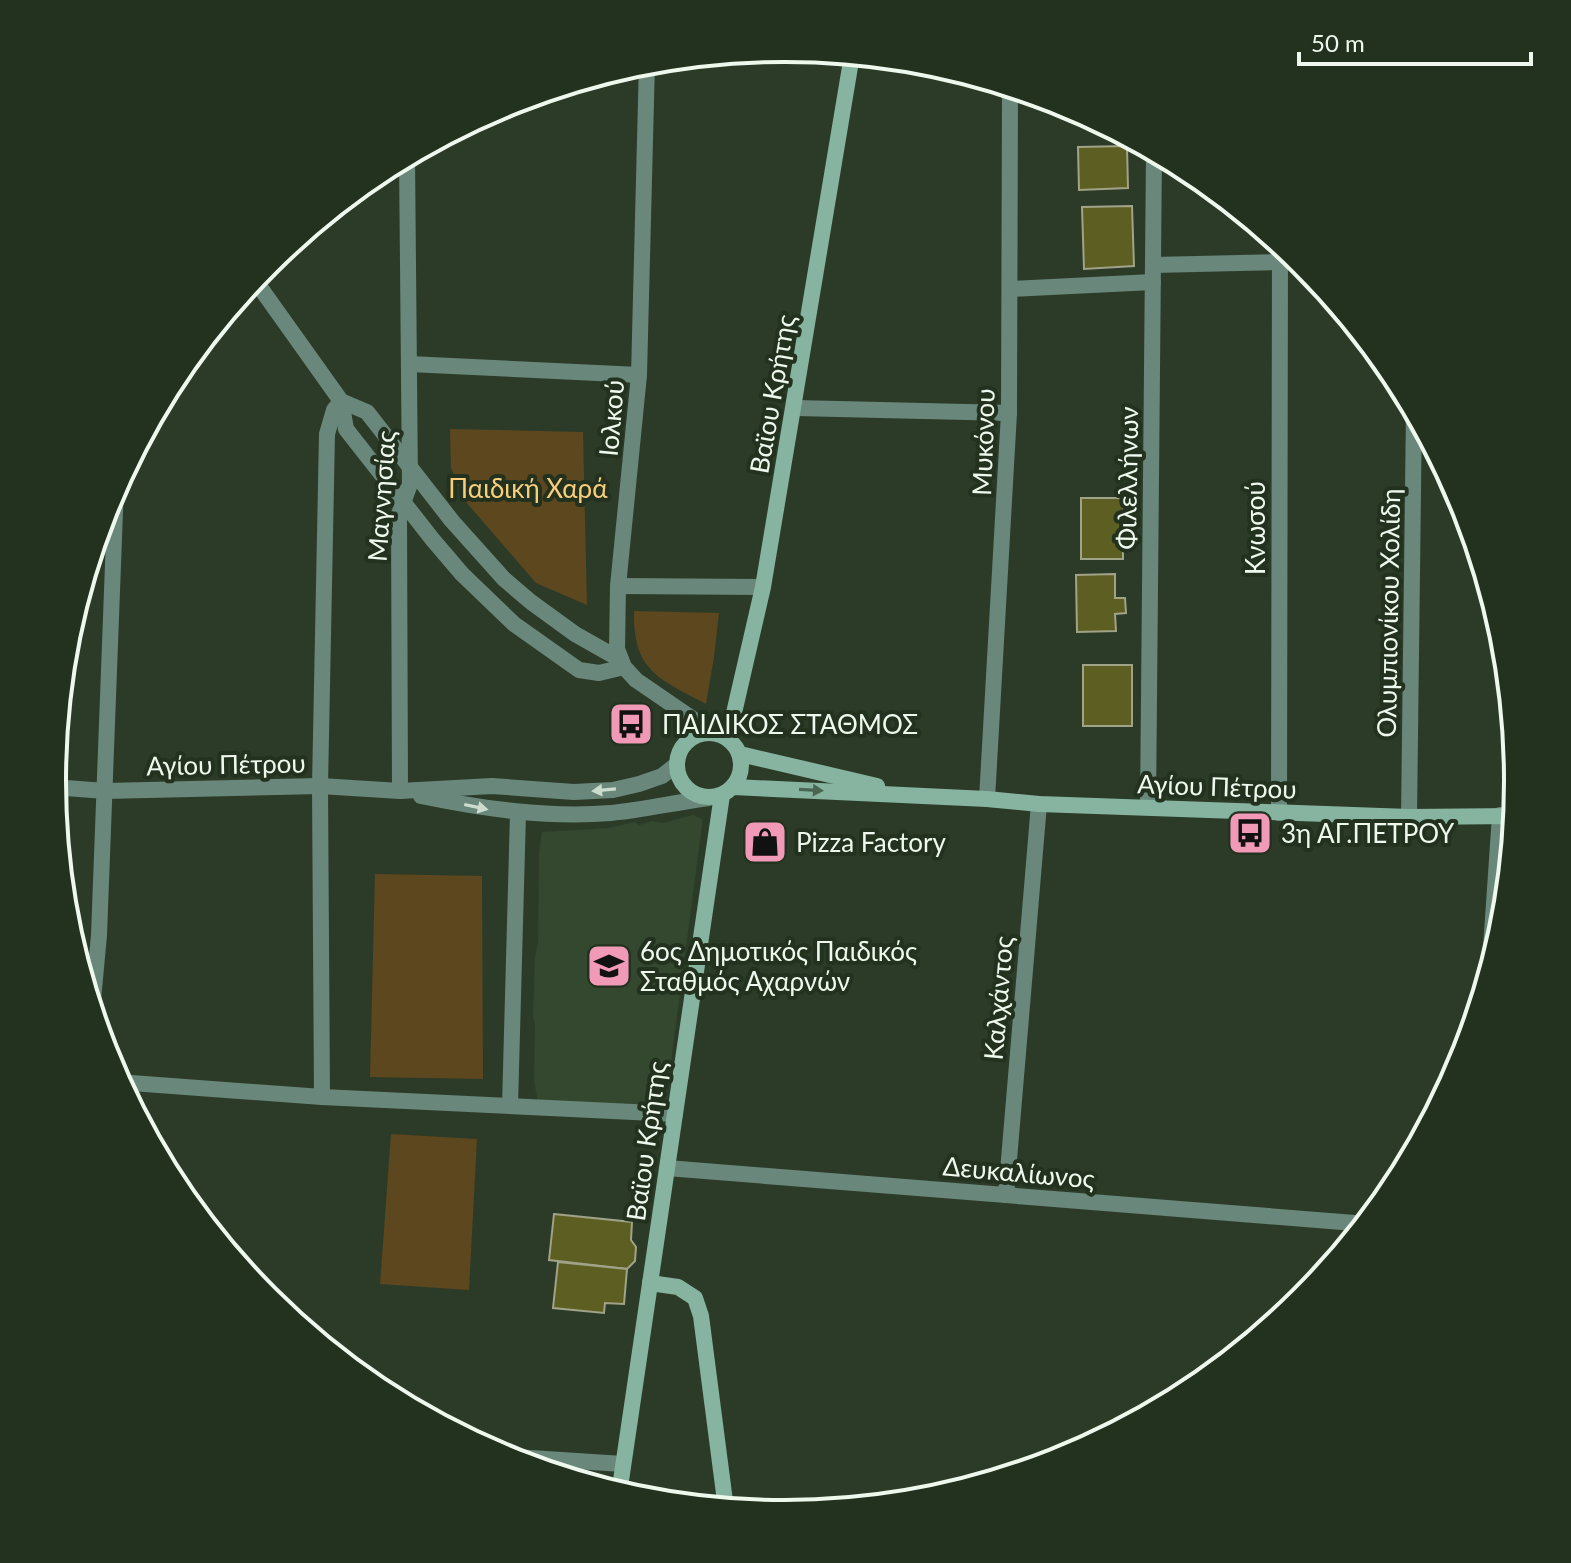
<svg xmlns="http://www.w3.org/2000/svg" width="1571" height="1563" font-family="Lato,sans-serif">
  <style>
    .built { fill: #34472f }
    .green { fill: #5c471f }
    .building { fill: #5d5f22; stroke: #a1a388; stroke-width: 2 }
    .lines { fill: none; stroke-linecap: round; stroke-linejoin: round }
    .street { stroke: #6a877b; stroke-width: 16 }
    .secondary { stroke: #86b4a1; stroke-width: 16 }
    .oneway { fill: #cedcd0 }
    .oneway2 { fill: #4b6553 }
    .labels { text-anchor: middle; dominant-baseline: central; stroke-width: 8; stroke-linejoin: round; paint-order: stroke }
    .street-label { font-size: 26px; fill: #eff8ec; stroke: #23311f }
    .park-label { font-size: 26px; fill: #f9ce7b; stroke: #23311f }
    .poi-label { font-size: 26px; fill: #eff8ec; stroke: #23311f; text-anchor: start }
    .rim { fill: none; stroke: #eff8ec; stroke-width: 4 }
  </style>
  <rect width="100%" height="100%" fill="#2c3b28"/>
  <polygon class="built" points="693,815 702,819 702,825 665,1108 538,1103 534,1080 535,1024 533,1016 535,957 538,943 539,852 542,832 609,828 635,822 639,825 652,821 663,823"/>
  <g class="green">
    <polygon points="450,429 583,432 587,605 536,583 466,502 451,468"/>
    <path d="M634 611 719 613 714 657 706 704C658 678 633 671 634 611Z"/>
    <polygon points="375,874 482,876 483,1079 370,1077"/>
    <polygon points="391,1134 477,1139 469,1290 380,1284"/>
  </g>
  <g class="building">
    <polygon points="1127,146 1128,188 1079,190 1078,147"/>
    <polygon points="1132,206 1134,266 1084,269 1082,207"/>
    <rect x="1081" y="498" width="42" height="61"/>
    <polygon points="1115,574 1115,598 1125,598 1126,613 1115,614 1116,631 1077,632 1076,575"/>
    <rect x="1083" y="665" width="49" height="61"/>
    <polygon points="554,1214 632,1222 631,1240 636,1247 635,1261 627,1269 549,1260"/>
    <polygon points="558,1262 627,1269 624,1304 605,1303 604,1313 553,1308"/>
  </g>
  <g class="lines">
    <g class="street">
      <polyline points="647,62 639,375 618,586 617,649 624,667 636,680 712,732"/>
      <polyline points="1153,265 1280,262"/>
      <polyline points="254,279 341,401 346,429 433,540 462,574 514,624 579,670 599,673 624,667"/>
      <polyline points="1010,289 1153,282"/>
      <polyline points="409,364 639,375"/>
      <polyline points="341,401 367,412 452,521 504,579 531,602 575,634 621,660"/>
      <polyline points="795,408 1009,413"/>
      <polyline points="618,586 763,587"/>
      <polyline points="53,787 105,791 320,786 400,791 492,786 574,792 613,790 639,784 662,776 676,765"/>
      <polyline points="400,791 399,514 410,484 407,156"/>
      <path d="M421 796C484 809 547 818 611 813 644 810 677 802 709 798"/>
      <polyline points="987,799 1009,413 1010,87"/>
      <polyline points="1148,806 1154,151"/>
      <polyline points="1279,813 1280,243"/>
      <polyline points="1409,817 1414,409"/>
      <polyline points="1489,977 1500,815"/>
      <polyline points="92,1011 99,935 116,485"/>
      <polyline points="118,1082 322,1097 675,1114"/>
      <polyline points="322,1097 320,786 327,434 334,410 341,401"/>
      <polyline points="510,1106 518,813"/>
      <polyline points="667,1168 1367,1224"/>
      <polyline points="1006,1195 1039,804"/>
      <polyline points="498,1456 623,1464"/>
    </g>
    <g class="secondary">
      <circle cx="709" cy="765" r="32"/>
      <polyline points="728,739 763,587 852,55"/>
      <polyline points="740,754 877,786"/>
      <polyline points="733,787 987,799 1039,804 1409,817 1516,816"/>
      <polyline points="650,1283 678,1287 695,1298 701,1316 726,1509"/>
      <polyline points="619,1494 722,795"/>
    </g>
  </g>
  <defs><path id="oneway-solid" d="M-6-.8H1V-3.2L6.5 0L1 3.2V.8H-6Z" transform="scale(2)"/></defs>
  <g class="oneway">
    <use href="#oneway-solid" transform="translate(604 790) rotate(175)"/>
    <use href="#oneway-solid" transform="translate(476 807) rotate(12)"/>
  </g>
  <use class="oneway2" href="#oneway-solid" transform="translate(811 790) rotate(3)"/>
  <defs>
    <g id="bus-square" transform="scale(2.3)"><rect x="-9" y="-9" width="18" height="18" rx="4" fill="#f09ab7" stroke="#23311f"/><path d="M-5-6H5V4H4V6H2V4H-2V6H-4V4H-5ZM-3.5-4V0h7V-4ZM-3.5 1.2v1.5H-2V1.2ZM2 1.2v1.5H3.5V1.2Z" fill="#111"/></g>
    <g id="shop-square" transform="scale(2.3)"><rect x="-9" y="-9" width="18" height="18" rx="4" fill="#f09ab7" stroke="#23311f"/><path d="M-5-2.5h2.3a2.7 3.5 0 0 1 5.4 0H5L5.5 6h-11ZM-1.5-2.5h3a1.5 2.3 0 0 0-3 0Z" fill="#111"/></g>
    <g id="school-square" transform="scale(2.3)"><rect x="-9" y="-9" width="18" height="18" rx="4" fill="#f09ab7" stroke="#23311f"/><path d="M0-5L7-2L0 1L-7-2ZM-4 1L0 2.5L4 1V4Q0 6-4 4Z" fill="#111"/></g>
  </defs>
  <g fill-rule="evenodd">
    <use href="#bus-square" x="631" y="724"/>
    <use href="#bus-square" x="1250" y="833"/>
    <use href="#shop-square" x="765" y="842"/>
    <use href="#school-square" x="609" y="966"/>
  </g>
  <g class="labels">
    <g class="street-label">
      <text transform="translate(772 394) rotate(-80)">Βαϊου Κρήτης</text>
      <text transform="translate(611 418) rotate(-85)">Ιολκού</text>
      <text transform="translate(983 442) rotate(-88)">Μυκόνου</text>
      <text transform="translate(1127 478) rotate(-89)">Φιλελλήνων</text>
      <text transform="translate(381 496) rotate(-86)">Μαγνησίας</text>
      <text transform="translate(1255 528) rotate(-90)">Κνωσού</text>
      <text transform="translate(1388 613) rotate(-89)">Ολυμπιονίκου Χολίδη</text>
      <text transform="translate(226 764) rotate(-1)">Αγίου Πέτρου</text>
      <text transform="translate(1217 786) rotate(2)">Αγίου Πέτρου</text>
      <text transform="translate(998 998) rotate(-85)">Καλχάντος</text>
      <text transform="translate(646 1141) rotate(-82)">Βαϊου Κρήτης</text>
      <text transform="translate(1019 1172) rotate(5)">Δευκαλίωνος</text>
    </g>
    <g class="park-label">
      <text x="528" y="488">Παιδική Χαρά</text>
    </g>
    <g class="poi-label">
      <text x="662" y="724">ΠΑΙΔΙΚΟΣ ΣΤΑΘΜΟΣ</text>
      <text x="1281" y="833">3η ΑΓ.ΠΕΤΡΟΥ</text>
      <text x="796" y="842">Pizza Factory</text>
      <text x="640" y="951">6ος Δημοτικός Παιδικός<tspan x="640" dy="30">Σταθμός Αχαρνών</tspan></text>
    </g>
  </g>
  <path d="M0 0H1571V1563H0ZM66 781a719 719 0 1 1 1438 0a719 719 0 1 1-1438 0Z" fill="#23311f" fill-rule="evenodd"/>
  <path class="rim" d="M66 781a719 719 0 1 1 1438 0a719 719 0 1 1-1438 0Z"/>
  <path d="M1299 52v12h232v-12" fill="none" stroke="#eff8ec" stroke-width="4"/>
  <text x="1311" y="52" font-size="24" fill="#eff8ec" stroke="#23311f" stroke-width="6" paint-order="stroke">50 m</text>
</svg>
